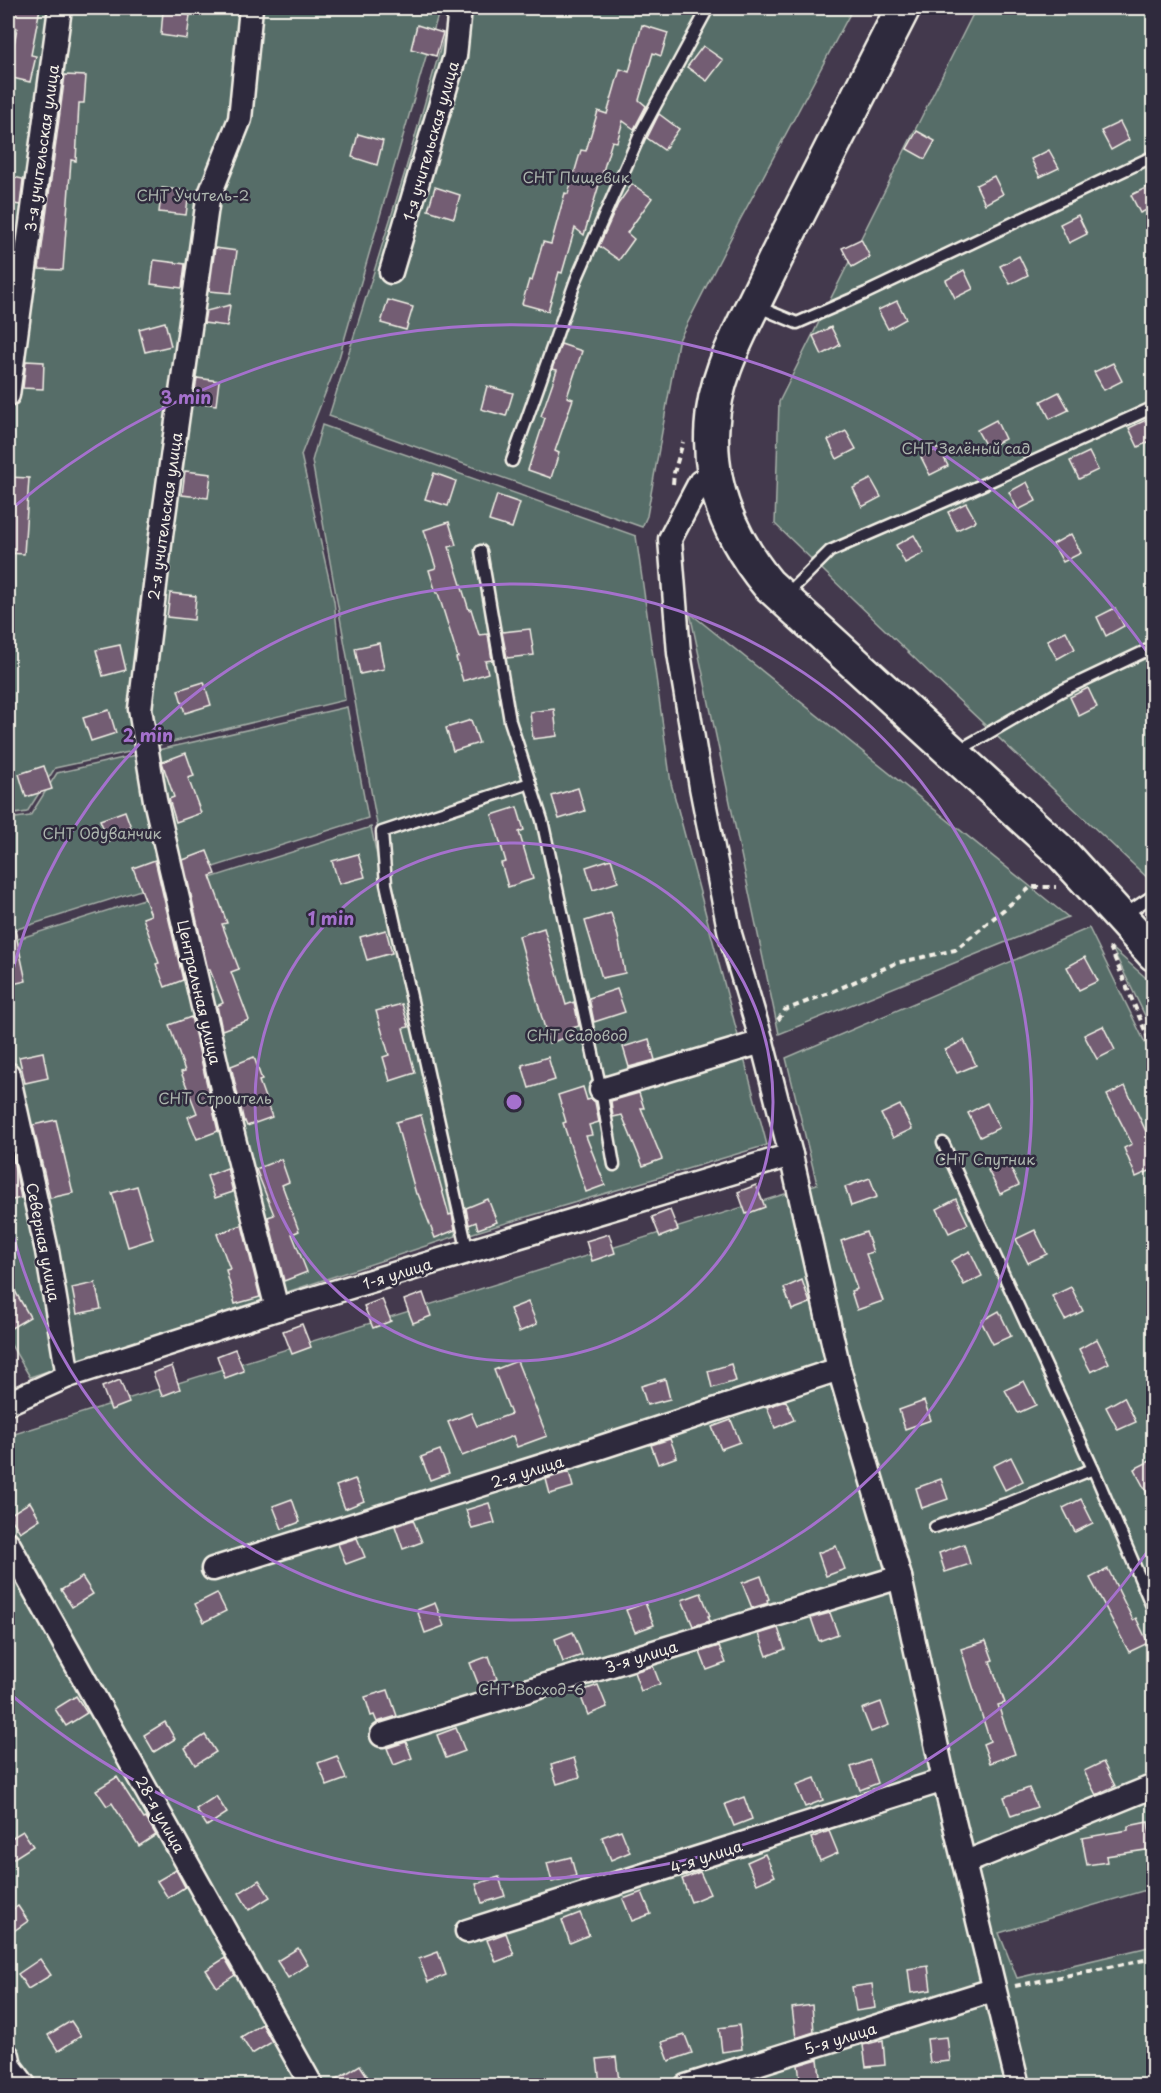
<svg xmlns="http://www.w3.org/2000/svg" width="1161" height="2093" font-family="'Playpen Sans',sans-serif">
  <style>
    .green { fill: #576d68; stroke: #a6afa8; stroke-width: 1.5 }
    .building { fill: #735d73; stroke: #f4f1e8; stroke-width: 1.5 }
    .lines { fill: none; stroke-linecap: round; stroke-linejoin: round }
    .lane-casing { stroke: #f4f1e8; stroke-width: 15 }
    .street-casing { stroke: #f4f1e8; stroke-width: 27 }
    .primary-casing { stroke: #f4f1e8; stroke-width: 38 }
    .path { stroke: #f4f1e8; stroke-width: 4; stroke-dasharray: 6 4.5; stroke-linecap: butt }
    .lane { stroke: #2f2a3d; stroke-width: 10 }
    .street { stroke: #2f2a3d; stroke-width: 22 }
    .primary { stroke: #2f2a3d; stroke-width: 33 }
    .ring { fill: none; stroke: #a571cd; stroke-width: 3 }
    .labels { text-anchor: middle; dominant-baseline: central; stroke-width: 5; stroke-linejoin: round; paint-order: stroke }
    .street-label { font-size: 15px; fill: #f4f1e8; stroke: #2f2a3d }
    .park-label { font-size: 15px; fill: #adb6ae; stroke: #2f2a3d }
    .centre { fill: #a571cd; stroke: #2f2a3d; stroke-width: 3 }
    .ring-label { font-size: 18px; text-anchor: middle; font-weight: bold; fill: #a571cd; stroke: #2f2a3d; stroke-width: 5; stroke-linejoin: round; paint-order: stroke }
  </style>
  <rect width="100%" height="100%" fill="#43394d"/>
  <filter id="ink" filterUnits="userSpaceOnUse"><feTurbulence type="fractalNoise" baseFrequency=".0167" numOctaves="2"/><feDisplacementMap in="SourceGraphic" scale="12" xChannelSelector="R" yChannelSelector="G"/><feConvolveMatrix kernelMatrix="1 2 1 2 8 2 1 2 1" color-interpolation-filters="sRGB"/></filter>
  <g filter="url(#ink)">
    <g class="green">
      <polygon points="8,8 440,8 339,358 301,455 334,601 345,700 143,749 55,768 27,812 8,815"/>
      <polygon points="452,8 853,8 740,220 678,342 647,516 642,527 329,416 404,175"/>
      <polygon points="976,8 1153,8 1153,883 934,677 775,524 779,402"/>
      <polygon points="322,425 636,536 671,783 767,1145 463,1236 404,975 312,461"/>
      <polygon points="690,613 1031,887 1068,917 779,1034"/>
      <polygon points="347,707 368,818 8,932 8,819 30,816 57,773"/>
      <polygon points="371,827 456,1236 30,1377 8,1340 8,942"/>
      <polygon points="1089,928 1153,1059 1153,1888 999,1933 1017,1978 1153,1946 1153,2085 8,2086 8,1436 817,1184 786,1058"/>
      <polygon points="1112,948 1153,984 1153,1032"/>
    </g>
    <g class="building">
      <polygon points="16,8 40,8 31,55 36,56 30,82 8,77 17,28 12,26"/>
      <polygon points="163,11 190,15 187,39 161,35"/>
      <polygon points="417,25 443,33 436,56 411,49"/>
      <polygon points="642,25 668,33 661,56 653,53 639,100 646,106 634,129 623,121 617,142 612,141 584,235 575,228 562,273 559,272 548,311 522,304 529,280 532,281 543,242 551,244 565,193 568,194 581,150 586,151 598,111 607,114 620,69 629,72"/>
      <polygon points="703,46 723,60 707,81 687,67"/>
      <polygon points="65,75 86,76 84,103 79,103 76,161 71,160 63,270 39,269"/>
      <polygon points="659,114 679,129 664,150 647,138"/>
      <polygon points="1120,122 1129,140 1111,150 1101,131"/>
      <polygon points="917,131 935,141 925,159 907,149"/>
      <polygon points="358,134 383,141 377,165 352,157"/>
      <polygon points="1049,150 1059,168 1040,177 1031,159"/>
      <polygon points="8,176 23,179 20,205 8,203"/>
      <polygon points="994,176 1003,194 985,204 976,185"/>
      <polygon points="632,184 652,198 627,233 634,239 619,260 599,246 618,204"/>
      <polygon points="1154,184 1154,207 1140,213 1131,195"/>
      <polygon points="435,187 460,195 454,218 428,210"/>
      <polygon points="162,188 189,191 186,215 159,212"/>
      <polygon points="1078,215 1087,234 1069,243 1060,224"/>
      <polygon points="861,239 870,257 852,267 842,248"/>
      <polygon points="215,248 237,251 231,293 209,291"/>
      <polygon points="1019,256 1028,275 1010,284 1000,266"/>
      <polygon points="154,260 185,264 182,288 151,284"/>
      <polygon points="964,270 973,289 955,298 946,280"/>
      <polygon points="388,300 413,307 406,330 381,323"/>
      <polygon points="897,301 906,319 888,329 878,310"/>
      <polygon points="230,305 227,326 204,323 206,311"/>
      <polygon points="165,322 171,346 145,352 139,329"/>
      <polygon points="831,327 840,345 822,355 813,336"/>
      <polygon points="561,344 582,351 567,397 573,399 555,451 559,453 551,478 528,470 545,418 541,416 557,370 552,369"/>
      <polygon points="26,361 44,362 43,389 23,388"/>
      <polygon points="1113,363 1122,381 1104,390 1094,372"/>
      <polygon points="197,378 219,381 216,405 193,402"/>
      <polygon points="487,386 513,393 506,416 481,409"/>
      <polygon points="1059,392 1069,410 1050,419 1041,401"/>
      <polygon points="1148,419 1154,431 1154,439 1138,447 1129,428"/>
      <polygon points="996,420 1005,439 987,448 977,430"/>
      <polygon points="846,431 856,449 837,459 828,440"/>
      <polygon points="939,448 948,466 930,475 921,457"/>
      <polygon points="1089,452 1098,470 1079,479 1070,461"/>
      <polygon points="185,471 211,474 208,498 182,495"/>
      <polygon points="434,473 456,481 448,506 425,499"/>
      <polygon points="8,477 29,478 24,554 8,553"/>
      <polygon points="871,479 881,497 862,507 853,488"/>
      <polygon points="1027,482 1036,501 1018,510 1009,492"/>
      <polygon points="497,495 520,503 512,528 489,521"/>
      <polygon points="966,503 976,521 957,530 948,512"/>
      <polygon points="449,522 456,545 449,547 469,610 471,609 479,635 488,634 492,660 485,661 488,673 463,681 456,658 458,657 438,593 436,593 429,570 436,568 424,530"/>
      <polygon points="1071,534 1081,553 1063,562 1053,544"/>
      <polygon points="914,535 924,553 905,563 896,545"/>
      <polygon points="170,593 196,596 194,620 167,617"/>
      <polygon points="1115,608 1124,626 1106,636 1097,617"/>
      <polygon points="530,629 534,655 507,658 502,632"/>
      <polygon points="1066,631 1075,649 1057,659 1047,640"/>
      <polygon points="379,643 384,669 360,674 355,648"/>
      <polygon points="120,645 126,670 103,676 96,650"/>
      <polygon points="204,682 211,705 185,713 178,690"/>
      <polygon points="1088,688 1097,707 1079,716 1070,697"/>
      <polygon points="554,709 557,736 533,739 530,712"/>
      <polygon points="109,710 116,733 91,741 83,718"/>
      <polygon points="471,720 479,743 453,751 446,728"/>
      <polygon points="186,753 194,776 188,778 201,813 176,822 169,799 174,797 162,762"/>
      <polygon points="44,766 52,789 26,797 19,774"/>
      <polygon points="578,788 585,811 559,819 552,796"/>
      <polygon points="517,807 524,830 519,832 533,879 508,887 501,863 506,862 492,815"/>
      <polygon points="125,811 133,833 109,842 100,820"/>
      <polygon points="207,851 216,874 210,876 227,923 222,924 239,969 231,972 249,1020 222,1030 217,1006 223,1003 210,970 208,970 183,860"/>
      <polygon points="358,854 365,877 339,884 332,861"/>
      <polygon points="611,859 618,882 593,890 586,867"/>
      <polygon points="155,860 183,980 165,987 156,964 159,963 143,918 151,915 133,868"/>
      <polygon points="611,913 618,936 625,973 602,978 585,921"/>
      <polygon points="544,928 566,1005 574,1002 579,1026 572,1028 574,1035 549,1043 519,936"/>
      <polygon points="15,930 26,981 8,985 8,931"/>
      <polygon points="386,930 392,953 367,960 360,937"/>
      <polygon points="1085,957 1098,981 1079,990 1067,967"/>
      <polygon points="617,989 625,1012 594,1022 589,998"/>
      <polygon points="402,1004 409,1027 403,1028 415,1073 390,1081 383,1057 389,1055 376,1011"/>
      <polygon points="191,1017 218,1131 197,1139 188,1117 197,1113 181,1072 185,1071 169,1025"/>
      <polygon points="1103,1026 1115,1050 1097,1059 1084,1035"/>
      <polygon points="649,1039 655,1060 629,1067 623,1047"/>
      <polygon points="964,1040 976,1065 957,1073 945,1050"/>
      <polygon points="43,1052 48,1078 25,1083 19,1057"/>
      <polygon points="254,1057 262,1080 259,1081 272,1117 247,1126 245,1121 244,1122 231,1066"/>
      <polygon points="548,1057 555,1080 529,1088 522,1065"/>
      <polygon points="1125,1086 1154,1149 1154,1169 1136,1177 1124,1148 1132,1144 1107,1095"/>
      <polygon points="583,1087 587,1100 591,1099 595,1102 599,1122 589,1125 592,1135 586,1136 605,1185 586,1192 563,1123 566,1122 558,1095"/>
      <polygon points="639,1093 644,1108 641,1108 662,1159 643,1166 622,1115 613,1117 611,1101"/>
      <polygon points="987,1103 999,1128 980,1137 968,1113"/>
      <polygon points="900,1105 912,1129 893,1138 881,1114"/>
      <polygon points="421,1115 449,1215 452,1214 455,1230 435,1238 418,1194 416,1194 396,1122"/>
      <polygon points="56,1120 73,1193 50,1198 33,1125"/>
      <polygon points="8,1134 21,1198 8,1201"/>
      <polygon points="281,1159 289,1182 282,1185 299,1231 292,1234 307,1272 284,1281 268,1217 274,1215 256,1169"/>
      <polygon points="1007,1161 1019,1185 1000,1194 988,1170"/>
      <polygon points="227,1168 233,1192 215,1198 207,1176"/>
      <polygon points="870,1178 877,1197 851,1206 845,1187"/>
      <polygon points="756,1185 765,1207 746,1214 738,1192"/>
      <polygon points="137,1186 153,1239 128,1247 112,1193"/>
      <polygon points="488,1199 497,1222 478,1229 476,1222 469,1225 466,1208"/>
      <polygon points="956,1199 968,1224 949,1233 937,1209"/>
      <polygon points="670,1210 678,1230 660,1237 652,1217"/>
      <polygon points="242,1225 260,1297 235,1304 226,1270 230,1269 217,1234"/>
      <polygon points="1035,1230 1047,1254 1028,1263 1016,1239"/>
      <polygon points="866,1232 873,1252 866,1254 883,1301 857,1310 851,1291 857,1289 841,1241"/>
      <polygon points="609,1234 615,1253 592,1261 586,1241"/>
      <polygon points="970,1251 982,1276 964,1285 951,1261"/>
      <polygon points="8,1279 30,1317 8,1330"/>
      <polygon points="802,1280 810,1303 792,1310 784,1288"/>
      <polygon points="95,1283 101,1309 77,1314 72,1288"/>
      <polygon points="1071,1287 1083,1311 1065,1320 1052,1296"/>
      <polygon points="423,1293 431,1316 413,1323 404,1300"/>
      <polygon points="382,1299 391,1321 373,1328 364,1306"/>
      <polygon points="528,1302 537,1324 519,1332 510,1309"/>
      <polygon points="999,1311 1011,1336 993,1344 981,1321"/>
      <polygon points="302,1324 311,1347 292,1354 283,1331"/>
      <polygon points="1097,1339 1109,1363 1091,1372 1079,1349"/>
      <polygon points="235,1349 244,1371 225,1378 217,1356"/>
      <polygon points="517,1361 547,1436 517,1447 513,1436 462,1456 448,1422 471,1413 477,1426 511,1414 494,1370"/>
      <polygon points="731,1364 736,1381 712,1388 708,1371"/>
      <polygon points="172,1366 180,1389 162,1396 153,1373"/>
      <polygon points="665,1379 670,1399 647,1405 641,1386"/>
      <polygon points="120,1380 129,1403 111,1410 102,1387"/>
      <polygon points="1024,1381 1036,1405 1018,1413 1005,1390"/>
      <polygon points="1124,1397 1136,1422 1118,1430 1106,1407"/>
      <polygon points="786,1401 794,1420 775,1428 767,1407"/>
      <polygon points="924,1401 931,1420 905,1429 899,1410"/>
      <polygon points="731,1420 740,1442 721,1449 712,1427"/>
      <polygon points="670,1439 677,1457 658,1464 651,1445"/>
      <polygon points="440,1450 449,1473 430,1480 421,1457"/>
      <polygon points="1011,1457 1023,1481 1005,1490 993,1466"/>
      <polygon points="1154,1459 1154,1506 1134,1469"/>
      <polygon points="569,1472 573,1487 550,1494 546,1479"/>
      <polygon points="355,1479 364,1501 345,1509 336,1486"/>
      <polygon points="941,1479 948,1499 922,1508 916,1488"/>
      <polygon points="292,1499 300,1522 282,1529 273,1506"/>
      <polygon points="1081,1499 1093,1523 1075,1532 1063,1508"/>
      <polygon points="30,1502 40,1519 20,1532 9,1515"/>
      <polygon points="489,1503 495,1523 472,1529 466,1510"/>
      <polygon points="413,1520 422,1542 403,1549 395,1526"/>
      <polygon points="357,1538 365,1557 346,1564 338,1544"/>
      <polygon points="964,1544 970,1564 945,1572 939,1553"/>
      <polygon points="836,1546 845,1569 826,1576 818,1553"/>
      <polygon points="1108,1569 1133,1620 1136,1618 1148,1643 1129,1652 1090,1578"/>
      <polygon points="761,1576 769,1599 767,1600 768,1603 752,1608 742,1583"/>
      <polygon points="82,1577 93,1594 72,1607 61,1590"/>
      <polygon points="217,1593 226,1611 204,1622 195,1604"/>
      <polygon points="701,1593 710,1616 708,1616 710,1621 693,1626 682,1600"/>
      <polygon points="435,1603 444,1626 425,1633 417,1610"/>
      <polygon points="645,1603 654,1625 635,1632 626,1610"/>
      <polygon points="830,1613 838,1634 819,1641 811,1618"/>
      <polygon points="778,1628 785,1649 767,1656 759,1634"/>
      <polygon points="573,1632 582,1655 563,1662 555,1639"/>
      <polygon points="986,1641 993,1660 990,1661 1005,1703 998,1705 1015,1754 990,1763 983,1744 990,1741 961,1649"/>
      <polygon points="719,1646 726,1663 707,1670 700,1652"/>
      <polygon points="489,1656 497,1679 479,1686 470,1663"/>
      <polygon points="653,1666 660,1684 641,1691 634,1672"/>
      <polygon points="598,1685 607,1707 588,1715 579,1692"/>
      <polygon points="388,1690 397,1716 377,1722 374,1715 371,1716 365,1697"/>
      <polygon points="76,1696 87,1713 66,1726 55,1709"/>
      <polygon points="881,1702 889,1725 871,1732 862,1709"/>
      <polygon points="165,1722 175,1739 154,1752 144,1735"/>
      <polygon points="456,1728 465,1751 446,1758 437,1735"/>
      <polygon points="205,1735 216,1752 195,1765 185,1748"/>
      <polygon points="406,1742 412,1758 394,1765 387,1748"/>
      <polygon points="337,1756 346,1779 327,1786 318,1763"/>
      <polygon points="574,1758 580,1777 557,1784 551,1765"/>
      <polygon points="870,1760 878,1783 860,1790 851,1767"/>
      <polygon points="1103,1762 1115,1786 1096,1795 1084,1771"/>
      <polygon points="117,1777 144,1819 146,1818 156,1835 139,1846 112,1803 107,1806 96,1790"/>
      <polygon points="815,1778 823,1800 805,1807 796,1785"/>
      <polygon points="1029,1788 1037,1807 1011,1816 1004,1797"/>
      <polygon points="216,1796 227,1813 207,1826 196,1809"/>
      <polygon points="744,1797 752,1819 734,1826 725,1804"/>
      <polygon points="1148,1822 1152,1849 1106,1856 1107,1862 1087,1865 1082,1838 1128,1830 1128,1826"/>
      <polygon points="621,1830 630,1852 611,1860 602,1837"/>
      <polygon points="23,1831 33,1846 8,1862 8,1840"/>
      <polygon points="829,1831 838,1853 820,1861 811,1838"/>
      <polygon points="765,1854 775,1876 757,1884 747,1862"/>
      <polygon points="571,1857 576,1876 552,1882 547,1863"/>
      <polygon points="176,1870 185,1887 168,1898 157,1881"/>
      <polygon points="700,1872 710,1894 691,1902 682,1879"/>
      <polygon points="499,1877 505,1896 482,1903 476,1884"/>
      <polygon points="259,1880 270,1897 249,1910 239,1893"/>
      <polygon points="642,1892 651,1914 632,1921 623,1899"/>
      <polygon points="18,1906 28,1921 8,1935 8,1913"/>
      <polygon points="580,1913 589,1935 570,1943 562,1920"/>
      <polygon points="506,1933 514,1955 496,1962 487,1940"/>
      <polygon points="298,1948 308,1965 288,1978 277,1961"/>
      <polygon points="438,1952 446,1975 428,1982 419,1959"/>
      <polygon points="225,1958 235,1975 217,1987 206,1970"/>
      <polygon points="40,1959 51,1975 28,1989 18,1974"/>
      <polygon points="928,1966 931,1990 911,1993 908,1969"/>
      <polygon points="872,1984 875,2008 856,2011 852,1987"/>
      <polygon points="812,2005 814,2032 796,2038 792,2008"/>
      <polygon points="71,2021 81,2036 58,2051 48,2035"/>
      <polygon points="262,2024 272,2042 252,2054 241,2037"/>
      <polygon points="739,2025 742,2049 722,2052 719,2028"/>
      <polygon points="685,2035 692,2053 669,2061 662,2042"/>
      <polygon points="947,2037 950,2061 930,2063 927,2039"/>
      <polygon points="883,2040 885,2065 866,2067 863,2045"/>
      <polygon points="616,2057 619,2081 600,2083 597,2059"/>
      <polygon points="818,2059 821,2085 801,2085 798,2065"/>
      <polygon points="360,2065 373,2085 327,2085"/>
    </g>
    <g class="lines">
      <g class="lane-casing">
        <g id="lane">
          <polyline points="756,306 797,323 866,293 1154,156"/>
          <polyline points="512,461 576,280 642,130 708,8"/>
          <polyline points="481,551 510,721 542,820 601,1090 614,1165"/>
          <polyline points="785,596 830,551 966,492 1154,407"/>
          <polyline points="956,752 1061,691 1154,647"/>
          <polyline points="1124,915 1154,895"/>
          <polyline points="943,1143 1095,1473 1154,1611"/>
          <polyline points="468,1253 386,884 382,832 530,783"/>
          <polyline points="935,1527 1011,1502 1093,1469"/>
        </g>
      </g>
      <g class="street-casing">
        <g id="street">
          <polyline points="251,8 240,119 208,199 161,536 140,709 155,800 231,1127 277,1309"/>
          <polyline points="391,272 455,56 460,8"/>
          <polyline points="8,395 60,8"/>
          <polyline points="715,477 700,482 670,539 679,653 701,787 730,934 762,1042 791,1155 839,1369 900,1577 944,1780 1018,2086"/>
          <polyline points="8,1074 47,1251 68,1376"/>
          <polyline points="601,1090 762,1042"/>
          <polyline points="8,1403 68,1376 277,1309 791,1155"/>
          <polyline points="8,1543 312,2086"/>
          <polyline points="213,1569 583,1453 839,1369"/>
          <polyline points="382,1735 900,1577"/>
          <polyline points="964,1863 1154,1786"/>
          <polyline points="467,1931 944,1780"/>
          <polyline points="8,2056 10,2066 25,2086"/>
          <polyline points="686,2086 993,1990"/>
        </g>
      </g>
      <g class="primary-casing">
        <path id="primary" d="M903 8C865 83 826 158 788 234 775 259 763 285 750 311 732 348 714 384 712 426 708 486 731 539 768 584L1061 852 1154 954"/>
      </g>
      <g class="path">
        <polyline points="673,484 674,473 683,442"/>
        <polyline points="1110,947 1154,1052"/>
        <polyline points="778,1020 785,1010 834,991 896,963 955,950 1031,887 1056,887"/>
        <polyline points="1015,1986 1154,1958"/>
      </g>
      <use href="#lane" class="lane"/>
      <use href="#street" class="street"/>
      <use href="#primary" class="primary"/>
    </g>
  </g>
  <g class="ring">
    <circle cx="514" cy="1102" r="259"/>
    <path d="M8 990A518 518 0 1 1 8 1214"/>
    <path d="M1150 1548A777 777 0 0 1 9 1693M9 511A777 777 0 0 1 1150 656"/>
  </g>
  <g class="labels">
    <g class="street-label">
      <text transform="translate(430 141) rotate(-74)">1-я учительская улица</text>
      <text transform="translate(41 148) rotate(-82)">3-я учительская улица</text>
      <text transform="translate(164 516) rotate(-82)">2-я учительская улица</text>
      <text transform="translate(200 992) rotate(77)">Центральная улица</text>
      <text transform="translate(44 1242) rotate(79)">Северная улица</text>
      <text transform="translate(397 1273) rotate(-17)">1-я улица</text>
      <text transform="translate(527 1471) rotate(-17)">2-я улица</text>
      <text transform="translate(641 1656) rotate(-17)">3-я улица</text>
      <text transform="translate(161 1814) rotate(61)">28-я улица</text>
      <text transform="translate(706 1856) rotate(-18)">4-я улица</text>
      <text transform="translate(840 2038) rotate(-17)">5-я улица</text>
    </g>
    <g class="park-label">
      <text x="576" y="176">СНТ Пищевик</text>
      <text x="193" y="194">СНТ Учитель-2</text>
      <text x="966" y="447">СНТ Зелёный сад</text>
      <text x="102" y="832">СНТ Одуванчик</text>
      <text x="577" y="1034">СНТ Садовод</text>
      <text x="215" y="1097">СНТ Строитель</text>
      <text x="985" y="1158">СНТ Спутник</text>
      <text x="531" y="1688">СНТ Восход-6</text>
    </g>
  </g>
  <circle cx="514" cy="1102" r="9" class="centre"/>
  <g class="ring-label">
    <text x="186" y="404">3 min</text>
    <text x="148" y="742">2 min</text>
    <text x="331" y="925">1 min</text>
  </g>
  <rect width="1161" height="2093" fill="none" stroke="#2f2a3d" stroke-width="30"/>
  <rect x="15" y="15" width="1131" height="2063" fill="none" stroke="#f4f1e8" stroke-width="2" filter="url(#ink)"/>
</svg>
